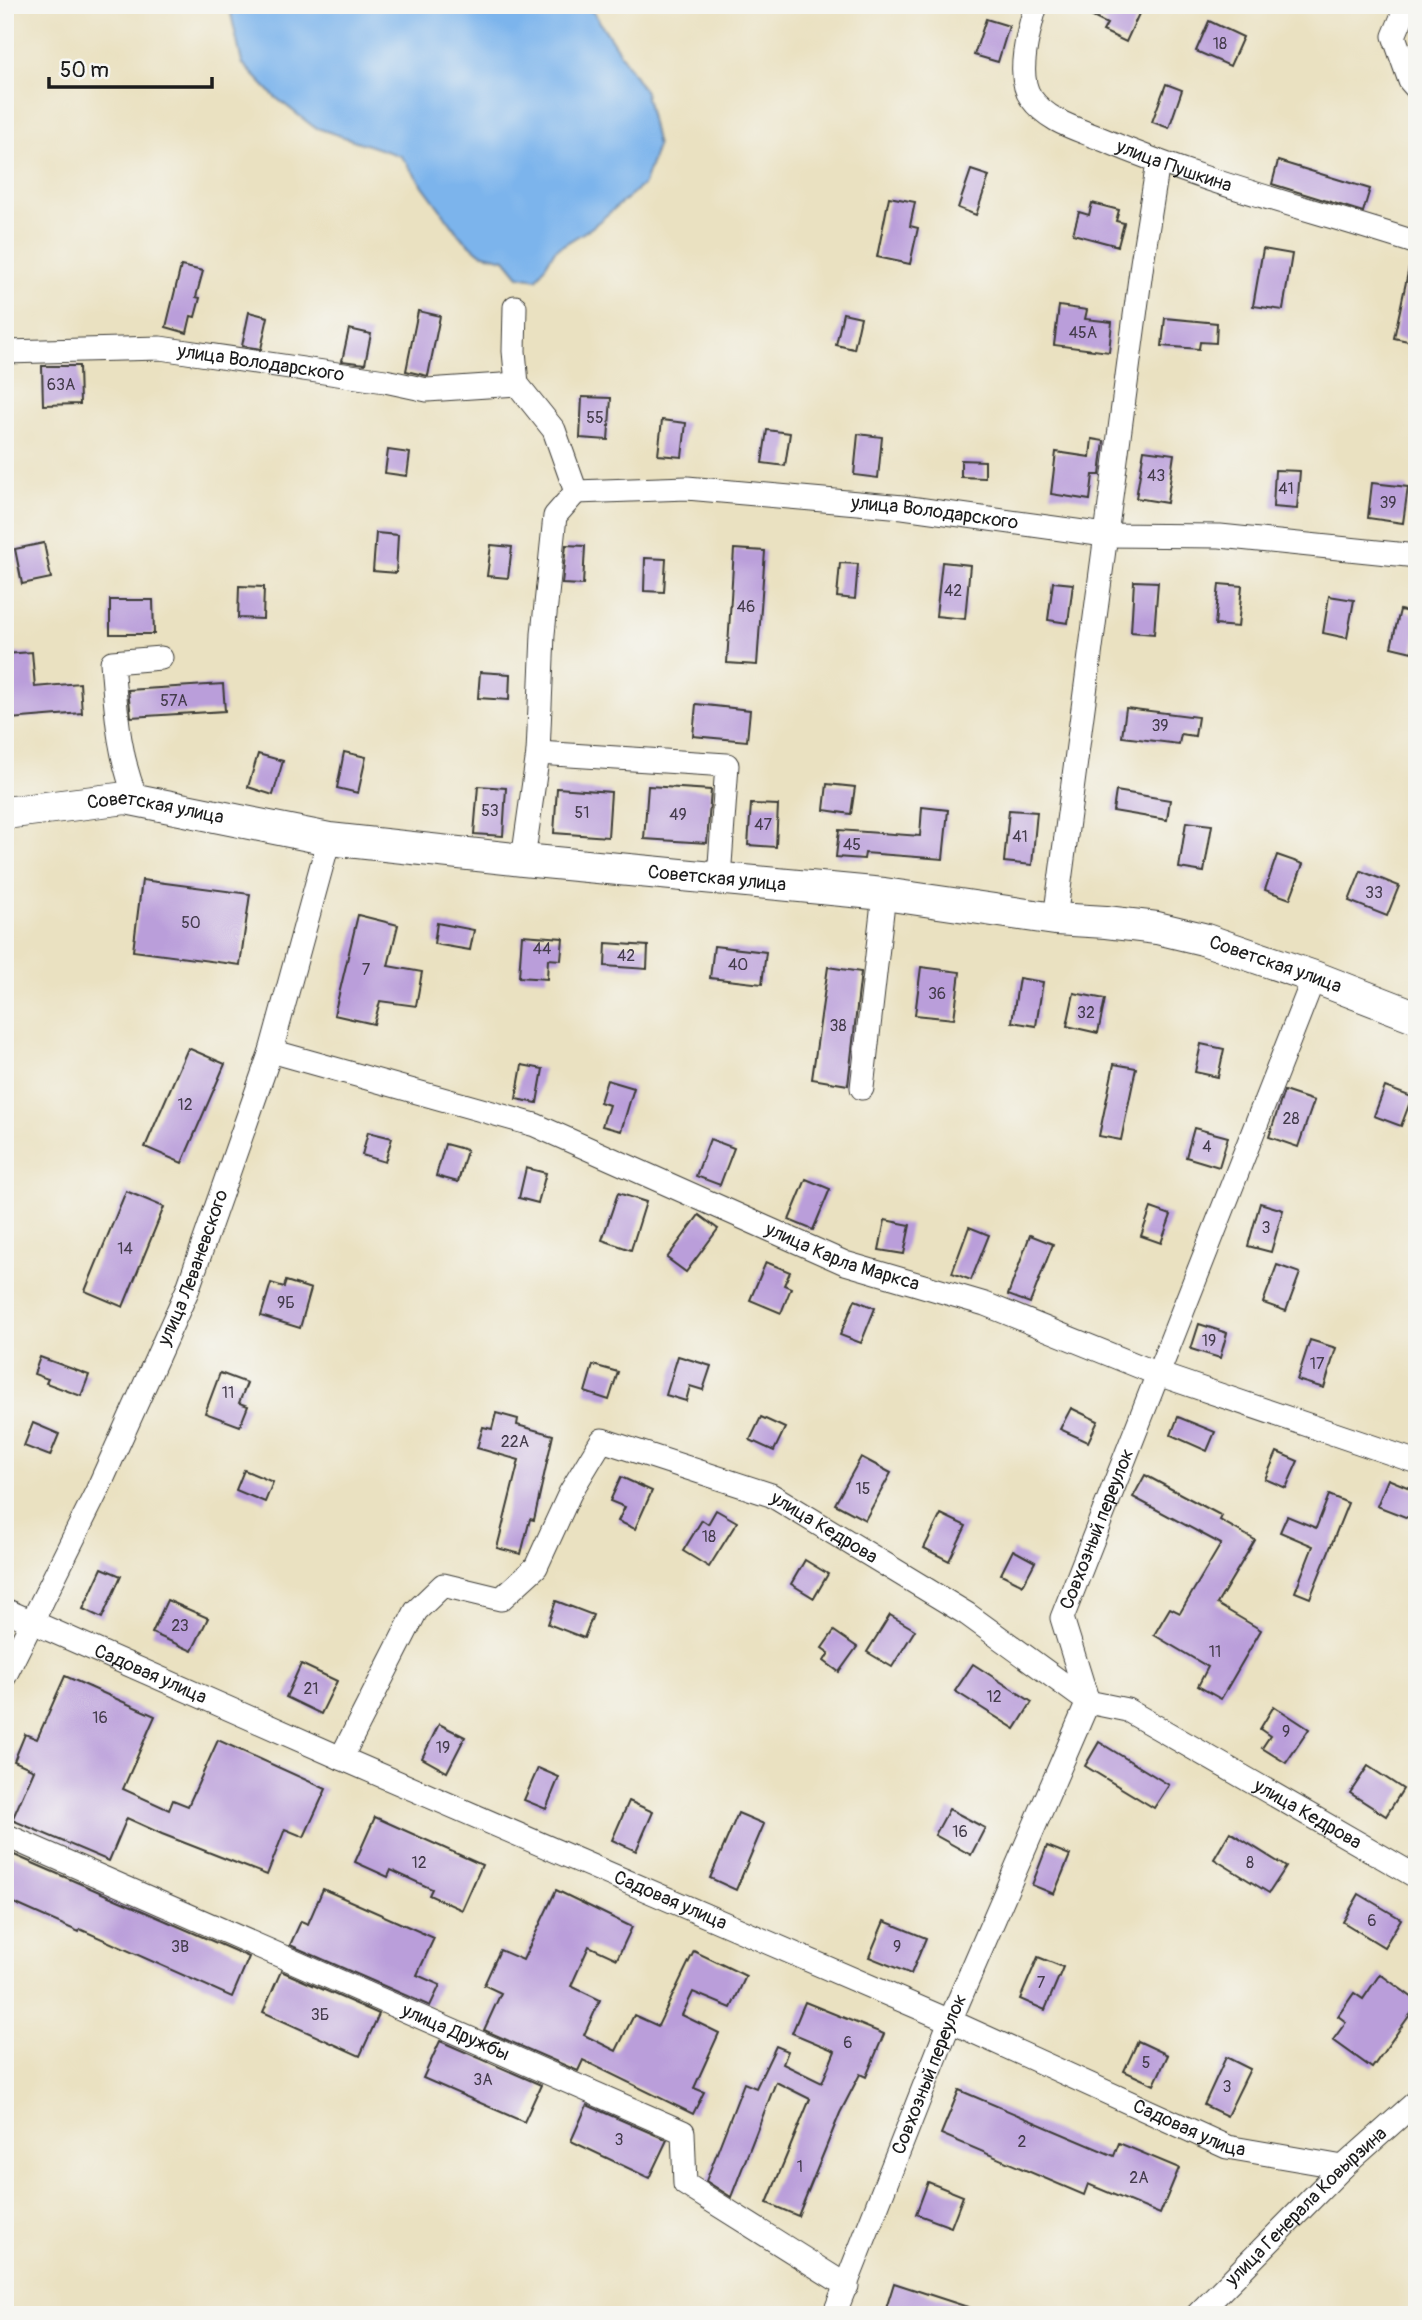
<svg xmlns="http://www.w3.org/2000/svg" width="1422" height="2320" font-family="Pangolin,sans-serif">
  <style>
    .water { fill: #7cb4ec; stroke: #4c6884; stroke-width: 2 }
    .building { fill: #ba9eda }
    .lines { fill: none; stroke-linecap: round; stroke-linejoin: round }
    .street-casing { stroke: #3b3a35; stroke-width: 25 }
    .secondary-casing { stroke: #3b3a35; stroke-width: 34 }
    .street { stroke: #fff; stroke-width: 23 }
    .secondary { stroke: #fff; stroke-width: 32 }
    .labels { text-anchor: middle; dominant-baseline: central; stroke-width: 5; stroke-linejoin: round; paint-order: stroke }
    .number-label { font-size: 16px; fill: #443c4c }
    .street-label { font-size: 19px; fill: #1c1c1c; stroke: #f6f6f2 }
  </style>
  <rect width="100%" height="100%" fill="#f6f6f2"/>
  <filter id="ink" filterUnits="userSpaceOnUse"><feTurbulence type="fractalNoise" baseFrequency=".0143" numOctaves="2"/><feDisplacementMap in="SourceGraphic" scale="14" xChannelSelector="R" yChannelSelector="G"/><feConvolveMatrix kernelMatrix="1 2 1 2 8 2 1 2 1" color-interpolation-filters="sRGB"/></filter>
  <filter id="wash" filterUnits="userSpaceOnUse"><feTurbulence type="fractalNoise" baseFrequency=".00686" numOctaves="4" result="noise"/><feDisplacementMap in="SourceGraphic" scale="28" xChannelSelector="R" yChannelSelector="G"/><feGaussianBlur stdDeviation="1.57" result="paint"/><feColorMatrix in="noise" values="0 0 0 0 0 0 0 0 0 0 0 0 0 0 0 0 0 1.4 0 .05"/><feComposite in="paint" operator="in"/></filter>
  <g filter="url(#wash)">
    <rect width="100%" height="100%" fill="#eae1c1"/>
    <polygon class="water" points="229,5 582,5 594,13 645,92 657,146 644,184 591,228 555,250 537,279 519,276 505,259 480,253 460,236 401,156 314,127 275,97 242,63"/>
    <g id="blocks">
      <g class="building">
        <polygon points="1069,5 1143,5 1126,42 1103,31 1107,24"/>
        <polygon points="986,19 1009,26 998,62 974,55"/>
        <polygon points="1209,21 1243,37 1230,66 1196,51"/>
        <polygon points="1166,84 1182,90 1169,128 1152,122"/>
        <polygon points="1278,161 1370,189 1363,212 1272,184"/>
        <polygon points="971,170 989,176 976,215 958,208"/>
        <polygon points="889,197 915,202 910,226 918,228 910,264 877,257"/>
        <polygon points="1092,203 1119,210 1116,221 1124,223 1118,246 1073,234 1079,212 1089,215"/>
        <polygon points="1263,249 1292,254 1283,310 1253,306"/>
        <polygon points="181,266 203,271 196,297 200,298 195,317 191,316 187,333 166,327"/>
        <polygon points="1409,268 1417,268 1417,343 1394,338"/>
        <polygon points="1059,306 1087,310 1085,319 1112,322 1109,352 1054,345"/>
        <polygon points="418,311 440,316 428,376 406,371"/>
        <polygon points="249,312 268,317 261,349 242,346"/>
        <polygon points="843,313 861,317 854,349 836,345"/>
        <polygon points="1165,318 1217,323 1216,343 1200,342 1199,349 1162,346"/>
        <polygon points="349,329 371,334 365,364 342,361"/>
        <polygon points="42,366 79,366 80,404 43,405"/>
        <polygon points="582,397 611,398 608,440 580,438"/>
        <polygon points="662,420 686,423 682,457 658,455"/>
        <polygon points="767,430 790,433 785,466 762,463"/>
        <polygon points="858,434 882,437 878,478 854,475"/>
        <polygon points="1092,439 1104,441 1100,475 1093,475 1090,500 1051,494 1056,452 1090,457"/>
        <polygon points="388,450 410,453 407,476 385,473"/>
        <polygon points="1144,450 1174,454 1167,503 1136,498"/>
        <polygon points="961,460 985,461 985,478 961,477"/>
        <polygon points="1275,470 1300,471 1297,509 1273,507"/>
        <polygon points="1372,483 1408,487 1403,523 1368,518"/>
        <polygon points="376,533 398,535 396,573 373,571"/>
        <polygon points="44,543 51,578 22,584 15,549"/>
        <polygon points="491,545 512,547 508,578 487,576"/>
        <polygon points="566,545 585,546 583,585 562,584"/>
        <polygon points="734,549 765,551 757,665 727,663"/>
        <polygon points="645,558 666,559 664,592 644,591"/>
        <polygon points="942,562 970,565 965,619 936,616"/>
        <polygon points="840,563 858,564 855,599 837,597"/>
        <polygon points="1134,581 1158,582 1154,634 1131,632"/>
        <polygon points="1053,582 1073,584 1068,623 1048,620"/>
        <polygon points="1219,584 1242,586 1238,627 1215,625"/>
        <polygon points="239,586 264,587 263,619 238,618"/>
        <polygon points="1329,596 1354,600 1347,638 1323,633"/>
        <polygon points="110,600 153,600 154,634 110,634"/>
        <polygon points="1400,610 1417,614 1417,630 1412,652 1391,647"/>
        <polygon points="32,652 35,687 80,683 82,713 10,719 5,654"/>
        <polygon points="480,672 510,674 509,700 478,698"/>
        <polygon points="223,684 225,711 131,717 128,690"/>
        <polygon points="696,704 750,710 747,741 693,736"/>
        <polygon points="1126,708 1198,717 1195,736 1181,734 1179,744 1122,737"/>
        <polygon points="344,752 366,757 358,793 337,788"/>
        <polygon points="258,754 283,761 273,795 248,787"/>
        <polygon points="827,784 855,787 851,814 824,810"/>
        <polygon points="478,786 506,788 503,836 474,834"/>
        <polygon points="648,786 711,790 707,843 644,839"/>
        <polygon points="557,788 611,792 608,837 554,833"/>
        <polygon points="1116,791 1170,800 1167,820 1113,811"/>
        <polygon points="751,804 778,805 776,847 748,845"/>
        <polygon points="922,807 948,810 943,859 865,853 864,859 836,857 839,830 920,836"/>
        <polygon points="1009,810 1037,812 1032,865 1004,862"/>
        <polygon points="1186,822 1212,825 1204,872 1179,868"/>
        <polygon points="1277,855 1303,864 1290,899 1265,890"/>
        <polygon points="1361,871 1399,886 1387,916 1349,901"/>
        <polygon points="142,880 250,894 240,965 133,951"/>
        <polygon points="358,915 398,925 388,966 422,972 416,1006 380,1001 374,1024 334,1015"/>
        <polygon points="437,923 474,930 470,950 434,944"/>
        <polygon points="522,935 563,938 561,960 548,959 547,979 519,977"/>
        <polygon points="606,943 648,946 647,969 605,966"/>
        <polygon points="714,946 766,952 762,984 710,978"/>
        <polygon points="828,967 861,972 848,1085 812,1079"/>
        <polygon points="921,967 960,972 954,1019 915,1015"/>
        <polygon points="1019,978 1043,982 1036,1026 1012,1022"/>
        <polygon points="1074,993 1105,999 1098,1033 1067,1026"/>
        <polygon points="1201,1044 1224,1049 1218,1077 1195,1072"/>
        <polygon points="188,1048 225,1064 182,1163 145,1147"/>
        <polygon points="1114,1064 1136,1068 1121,1140 1099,1136"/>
        <polygon points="522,1065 543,1069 537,1103 516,1099"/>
        <polygon points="607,1080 634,1088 621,1131 602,1126 609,1105 600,1102"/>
        <polygon points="1385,1087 1412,1097 1401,1126 1374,1116"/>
        <polygon points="1284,1091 1314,1101 1298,1147 1269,1137"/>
        <polygon points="1194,1128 1228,1137 1219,1167 1186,1157"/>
        <polygon points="368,1132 392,1138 385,1162 362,1155"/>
        <polygon points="710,1139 734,1148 720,1185 696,1176"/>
        <polygon points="445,1144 467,1150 458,1182 436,1176"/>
        <polygon points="526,1168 546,1173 538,1203 519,1198"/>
        <polygon points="806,1179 830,1189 813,1230 789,1220"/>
        <polygon points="126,1191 164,1207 123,1307 85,1291"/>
        <polygon points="618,1193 646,1202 631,1250 602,1240"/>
        <polygon points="1260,1203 1283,1210 1271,1252 1248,1246"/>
        <polygon points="1151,1208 1171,1215 1161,1243 1141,1236"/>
        <polygon points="699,1215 718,1229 686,1272 667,1258"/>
        <polygon points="885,1220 910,1225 904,1254 879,1250"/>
        <polygon points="969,1227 989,1235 971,1280 952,1273"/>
        <polygon points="1030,1235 1053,1244 1030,1303 1008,1295"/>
        <polygon points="766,1262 790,1272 784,1285 791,1288 781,1313 750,1300"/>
        <polygon points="1277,1265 1300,1273 1286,1311 1263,1303"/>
        <polygon points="286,1281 311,1289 300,1328 261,1316 271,1283 284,1287"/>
        <polygon points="855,1300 875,1308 861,1343 840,1335"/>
        <polygon points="1199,1324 1227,1333 1220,1358 1191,1349"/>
        <polygon points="1310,1340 1336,1348 1324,1388 1297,1380"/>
        <polygon points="678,1356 711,1366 703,1390 690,1386 686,1401 666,1395"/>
        <polygon points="40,1357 89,1375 81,1396 46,1383 48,1379 34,1374"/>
        <polygon points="593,1365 618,1372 609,1400 585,1392"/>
        <polygon points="220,1373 247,1383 239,1403 248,1406 240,1426 205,1413"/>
        <polygon points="1071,1408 1098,1421 1088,1442 1060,1429"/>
        <polygon points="496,1413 518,1419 517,1425 553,1435 534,1520 530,1519 521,1554 497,1548 519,1460 477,1448 483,1427 492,1429"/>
        <polygon points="761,1417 785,1428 774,1451 750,1440"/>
        <polygon points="1178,1417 1215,1432 1207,1451 1171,1435"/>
        <polygon points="33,1423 59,1434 50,1456 24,1446"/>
        <polygon points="1277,1452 1298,1461 1286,1488 1265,1479"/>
        <polygon points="861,1457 891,1473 865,1520 835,1504"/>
        <polygon points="244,1470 273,1482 265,1502 236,1490"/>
        <polygon points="1145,1475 1222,1516 1220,1520 1255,1540 1217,1604 1261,1630 1221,1699 1198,1686 1208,1667 1154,1635 1170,1608 1180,1613 1221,1544 1133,1497"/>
        <polygon points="621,1477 652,1491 635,1529 618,1521 625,1507 610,1501"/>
        <polygon points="1388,1479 1417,1491 1408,1518 1377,1506"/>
        <polygon points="1329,1495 1348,1503 1310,1598 1295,1592 1313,1546 1280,1532 1287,1516 1316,1528"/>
        <polygon points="716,1510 737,1522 709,1567 683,1551 702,1520 708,1524"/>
        <polygon points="941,1514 966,1526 949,1561 924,1548"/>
        <polygon points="1013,1550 1035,1562 1023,1585 1001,1574"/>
        <polygon points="805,1560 828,1574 814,1598 791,1584"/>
        <polygon points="102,1568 121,1576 102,1618 83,1609"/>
        <polygon points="167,1600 208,1618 192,1651 152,1633"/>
        <polygon points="556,1601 593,1615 584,1638 548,1624"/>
        <polygon points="890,1615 915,1630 892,1667 867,1652"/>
        <polygon points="834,1631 857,1647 839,1672 824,1661 829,1653 822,1648"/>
        <polygon points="301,1664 337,1681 321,1714 286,1697"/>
        <polygon points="973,1664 1032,1702 1015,1729 955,1691"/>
        <polygon points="65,1676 155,1716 123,1789 169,1810 173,1800 188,1806 218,1740 326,1789 304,1837 285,1829 267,1875 162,1834 127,1818 109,1861 12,1820 34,1770 14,1761 25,1734 37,1739"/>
        <polygon points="1274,1706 1309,1729 1286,1763 1262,1748 1270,1736 1260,1729"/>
        <polygon points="439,1724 465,1737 447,1772 422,1758"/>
        <polygon points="1099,1742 1169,1785 1154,1808 1085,1766"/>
        <polygon points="1368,1766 1403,1789 1386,1816 1350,1793"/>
        <polygon points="538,1768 559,1777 546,1809 524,1800"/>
        <polygon points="629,1801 653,1812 636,1851 612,1840"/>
        <polygon points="949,1809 985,1828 971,1855 935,1835"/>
        <polygon points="738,1813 764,1824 736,1890 710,1878"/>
        <polygon points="375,1817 482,1865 462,1910 429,1895 432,1889 391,1870 388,1877 355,1862"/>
        <polygon points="1230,1832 1286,1867 1269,1893 1214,1859"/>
        <polygon points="1047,1846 1070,1855 1054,1894 1032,1885"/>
        <polygon points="5,1851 249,1957 232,1997 80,1929 79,1932 5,1899"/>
        <polygon points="323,1889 434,1938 417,1975 440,1985 430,2006 290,1945 301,1921 308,1924"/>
        <polygon points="556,1890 632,1927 617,1959 589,1946 571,1986 600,2000 584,2035 616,2051 634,2015 658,2026 694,1951 746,1976 731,2008 693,1992 682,2015 719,2033 694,2088 704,2092 693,2114 583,2060 578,2071 484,2030 501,1993 484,1985 500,1950 523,1960"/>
        <polygon points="1359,1894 1401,1919 1384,1947 1343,1922"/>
        <polygon points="884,1921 926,1938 911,1974 869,1957"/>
        <polygon points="1038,1957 1063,1967 1045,2010 1020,1999"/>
        <polygon points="281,1971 379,2014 360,2056 263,2012"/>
        <polygon points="1380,1974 1417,2001 1417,2005 1372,2068 1333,2040 1346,2022 1338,2016 1354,1993 1363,1999"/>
        <polygon points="805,2002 884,2034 866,2077 860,2074 840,2113 798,2216 767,2203 810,2099 776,2082 731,2197 706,2181 744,2083 756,2088 776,2046 788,2051 783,2064 822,2083 835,2051 792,2033"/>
        <polygon points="440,2041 541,2085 524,2122 423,2078"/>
        <polygon points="1138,2041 1168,2055 1154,2085 1124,2071"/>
        <polygon points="1226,2057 1250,2069 1227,2116 1204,2105"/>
        <polygon points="959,2090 1114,2156 1119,2143 1179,2168 1160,2214 1088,2184 1084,2195 941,2134"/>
        <polygon points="587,2105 667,2140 649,2178 571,2141"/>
        <polygon points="928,2182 963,2196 951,2227 916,2214"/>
        <polygon points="894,2283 980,2311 980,2315 884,2315"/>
      </g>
    </g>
  </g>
  <g filter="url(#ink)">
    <use href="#blocks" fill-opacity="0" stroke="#3b3a35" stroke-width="2"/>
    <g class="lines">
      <g class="street-casing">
        <g id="street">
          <path id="s1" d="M1036 5C1029 29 1015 76 1031 98 1048 122 1078 129 1104 140 1205 183 1312 209 1417 243"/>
          <polyline points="1407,5 1394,36 1410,81 1417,89"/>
          <path id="s2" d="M515 307 514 351 517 384 554 430 576 492 687 488 903 507 1105 535 1220 536 1417 556"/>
          <path id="s3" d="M5 352 160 348 385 381 427 390 517 384"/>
          <polyline points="538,753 727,765 719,878"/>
          <path d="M137 800C118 756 116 709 112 662L161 658"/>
          <polyline points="523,860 538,753 543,634 555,516 576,492"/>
          <polyline points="1055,919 1142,263 1158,163"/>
          <path id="s4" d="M271 1051 535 1125 845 1263 985 1304 1158 1374 1417 1462"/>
          <polyline points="862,1088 884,894"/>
          <path id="s5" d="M5 1610 341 1758 950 2021 1227 2147 1343 2167"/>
          <path id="s6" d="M5 1676 97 1491 187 1291 271 1051 329 839"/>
          <path id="s7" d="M341 1758 416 1611 443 1585 501 1599 536 1567 570 1493 602 1440 771 1495 967 1614 1088 1702 1127 1710 1417 1877"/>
          <path id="s8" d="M5 1835 683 2132 685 2184 847 2286"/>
          <path id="s9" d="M834 2315 950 2021 1088 1702 1062 1618 1314 977"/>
          <path id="s10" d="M1197 2315 1343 2167 1417 2101"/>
        </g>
      </g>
      <g class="secondary-casing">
        <g id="secondary">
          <path id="s11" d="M5 813 126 798 329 839 523 860 884 894 1055 919 1106 922 1157 928 1203 939 1314 977 1417 1017"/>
        </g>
      </g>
      <use href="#street" class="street"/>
      <use href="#secondary" class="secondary"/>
    </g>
  </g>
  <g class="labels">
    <g class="number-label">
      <text x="1220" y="44">18</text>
      <text x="1083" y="333">45А</text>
      <text x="61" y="385">63А</text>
      <text x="595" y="418">55</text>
      <text x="1156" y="476">43</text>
      <text x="1286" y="489">41</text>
      <text x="1388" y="503">39</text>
      <text x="953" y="591">42</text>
      <text x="746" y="607">46</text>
      <text x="174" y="701">57А</text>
      <text x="1160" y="726">39</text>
      <text x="490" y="811">53</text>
      <text x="582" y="813">51</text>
      <text x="678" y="815">49</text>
      <text x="763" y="825">47</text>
      <text x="1020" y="837">41</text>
      <text x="852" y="845">45</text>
      <text x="1374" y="893">33</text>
      <text x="191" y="923">50</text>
      <text x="542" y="949">44</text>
      <text x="626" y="956">42</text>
      <text x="738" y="965">40</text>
      <text x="366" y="970">7</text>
      <text x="937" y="994">36</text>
      <text x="1086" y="1013">32</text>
      <text x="838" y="1026">38</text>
      <text x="185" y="1105">12</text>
      <text x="1291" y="1119">28</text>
      <text x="1207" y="1147">4</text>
      <text x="1266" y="1228">3</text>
      <text x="125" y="1249">14</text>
      <text x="286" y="1303">9Б</text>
      <text x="1209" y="1341">19</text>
      <text x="1317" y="1364">17</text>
      <text x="228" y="1393">11</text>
      <text x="515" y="1442">22А</text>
      <text x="863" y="1489">15</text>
      <text x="709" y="1537">18</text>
      <text x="180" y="1626">23</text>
      <text x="1215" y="1652">11</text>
      <text x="311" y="1689">21</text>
      <text x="994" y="1697">12</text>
      <text x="100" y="1718">16</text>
      <text x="1286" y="1732">9</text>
      <text x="443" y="1748">19</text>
      <text x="960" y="1832">16</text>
      <text x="419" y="1863">12</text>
      <text x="1250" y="1863">8</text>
      <text x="1372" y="1921">6</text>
      <text x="180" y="1947">3В</text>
      <text x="897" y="1947">9</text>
      <text x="1041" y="1983">7</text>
      <text x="320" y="2015">3Б</text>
      <text x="848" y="2043">6</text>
      <text x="1146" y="2063">5</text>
      <text x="483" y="2080">3А</text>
      <text x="1227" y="2087">3</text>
      <text x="619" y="2140">3</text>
      <text x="1022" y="2142">2</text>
      <text x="800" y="2167">1</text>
      <text x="1139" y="2178">2А</text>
    </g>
    <g class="street-label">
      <text stroke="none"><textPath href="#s1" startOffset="256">улица Пушкина</textPath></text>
      <text stroke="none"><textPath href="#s3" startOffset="257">улица Володарского</textPath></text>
      <text stroke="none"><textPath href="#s2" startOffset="562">улица Володарского</textPath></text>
      <text stroke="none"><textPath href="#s11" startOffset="152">Советская улица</textPath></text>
      <text stroke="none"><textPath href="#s11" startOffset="719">Советская улица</textPath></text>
      <text stroke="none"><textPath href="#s11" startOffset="1286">Советская улица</textPath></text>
      <text stroke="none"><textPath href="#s4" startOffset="609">улица Карла Маркса</textPath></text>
      <text stroke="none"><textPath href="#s6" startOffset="450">улица Леваневского</textPath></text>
      <text stroke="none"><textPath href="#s7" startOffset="693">улица Кедрова</textPath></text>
      <text stroke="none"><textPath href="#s9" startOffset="847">Совхозный переулок</textPath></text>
      <text stroke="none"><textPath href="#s5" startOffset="159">Садовая улица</textPath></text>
      <text stroke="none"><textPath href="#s7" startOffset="1258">улица Кедрова</textPath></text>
      <text stroke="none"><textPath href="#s5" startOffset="726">Садовая улица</textPath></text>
      <text stroke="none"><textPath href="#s8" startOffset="492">улица Дружбы</textPath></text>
      <text stroke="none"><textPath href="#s9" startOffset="259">Совхозный переулок</textPath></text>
      <text stroke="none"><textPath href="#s5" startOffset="1293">Садовая улица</textPath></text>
      <text stroke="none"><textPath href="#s10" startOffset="154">улица Генерала Ковырзина</textPath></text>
    </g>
  </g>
  <rect width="1422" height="2320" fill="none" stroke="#f6f6f2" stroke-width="28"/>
  <path d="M49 77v10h163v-10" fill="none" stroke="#1c1c1c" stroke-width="3.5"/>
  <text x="60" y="77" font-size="21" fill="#1c1c1c" stroke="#f6f6f2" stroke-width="5" paint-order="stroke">50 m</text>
</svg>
